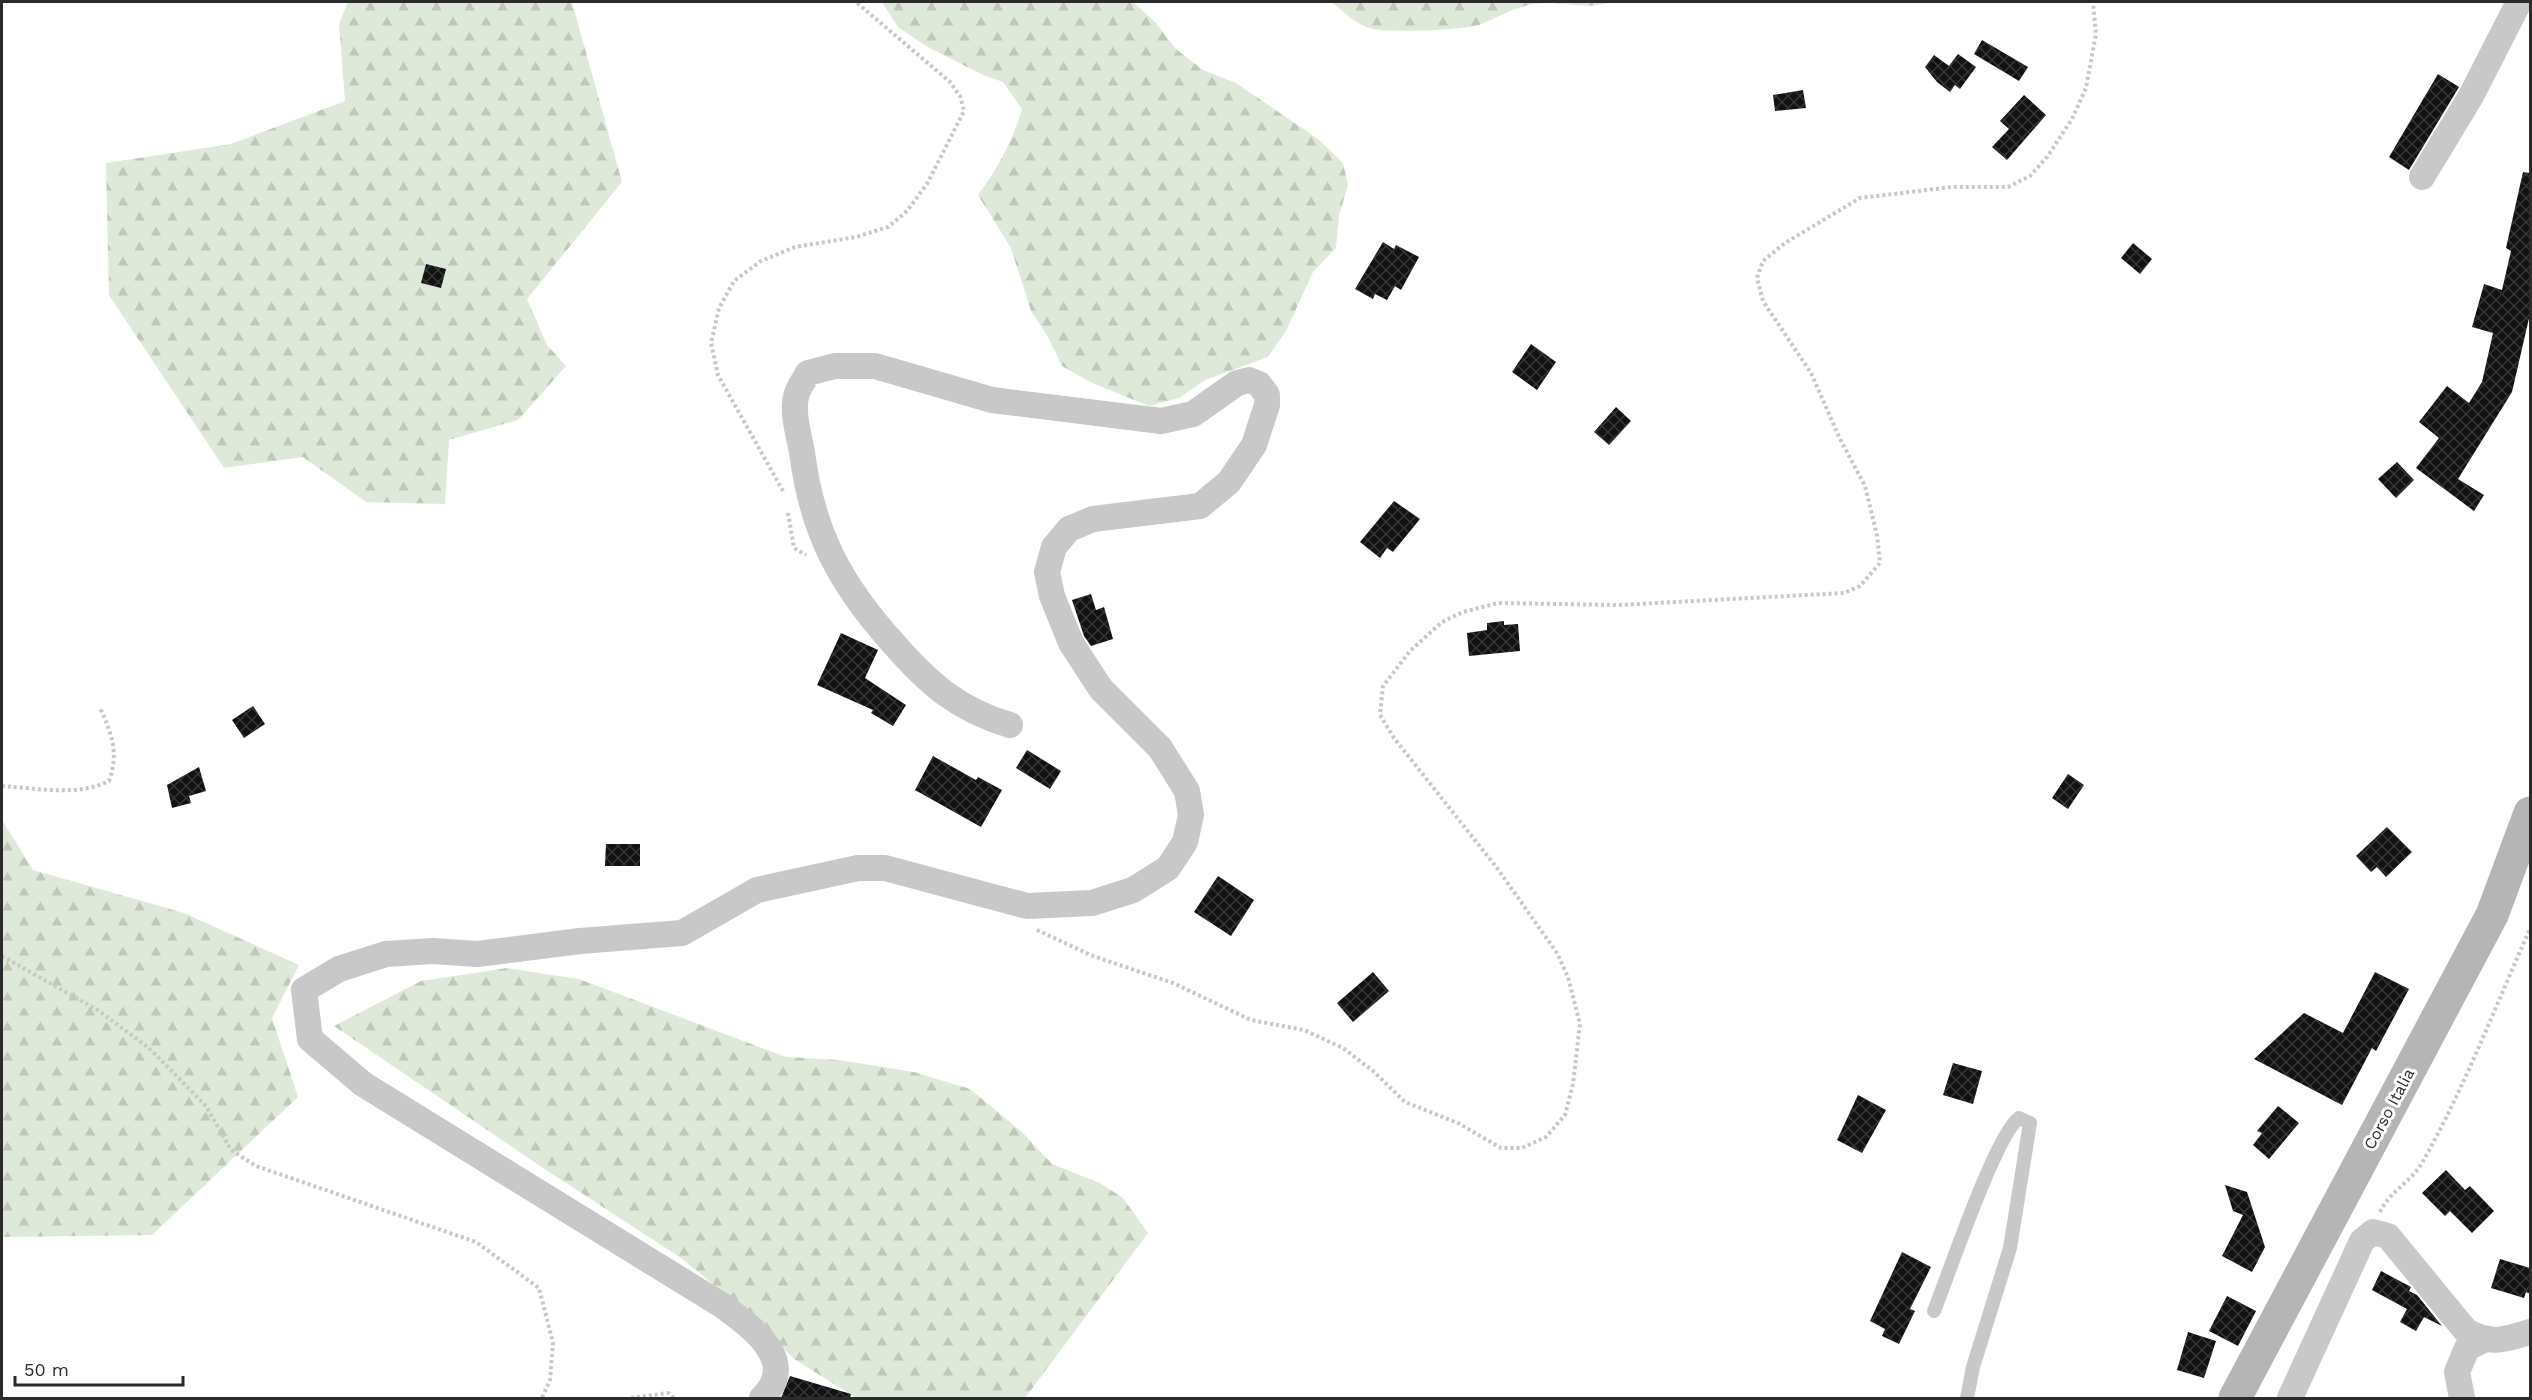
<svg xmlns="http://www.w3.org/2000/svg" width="2532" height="1400" font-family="'Work Sans',sans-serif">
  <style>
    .forest { fill: url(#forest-firs) }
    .building { fill: url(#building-cross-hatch) }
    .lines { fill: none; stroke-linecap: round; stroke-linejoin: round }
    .path { stroke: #c8c8c8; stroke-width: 4; stroke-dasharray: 3 3; stroke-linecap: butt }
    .lane { stroke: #c8c8c8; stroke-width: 14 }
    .street { stroke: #c8c8c8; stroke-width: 26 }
    .secondary { stroke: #b5b5b5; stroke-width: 33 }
    .labels { text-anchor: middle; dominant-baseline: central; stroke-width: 6; stroke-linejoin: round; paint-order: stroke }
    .street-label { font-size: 16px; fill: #2b2b2b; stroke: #fff }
  </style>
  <defs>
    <pattern id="forest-firs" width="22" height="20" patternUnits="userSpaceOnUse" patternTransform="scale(1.5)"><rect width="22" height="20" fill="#dfe9d9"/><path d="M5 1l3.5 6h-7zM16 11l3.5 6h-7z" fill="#c0c8ba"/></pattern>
    <pattern id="building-cross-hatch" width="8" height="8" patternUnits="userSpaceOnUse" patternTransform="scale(1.5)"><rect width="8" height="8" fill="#121212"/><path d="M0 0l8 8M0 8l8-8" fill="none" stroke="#353535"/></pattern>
  </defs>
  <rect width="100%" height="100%" fill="#fff"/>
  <g class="forest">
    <polygon points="348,2 572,2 622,182 527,299 547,345 566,366 518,420 449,440 445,504 366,502 303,457 224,468 109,295 106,163 231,144 345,101 339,24"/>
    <path d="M882 2H1133L1156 23 1176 49 1203 70 1236 83 1318 139 1343 163 1348 185 1339 215 1336 248 1313 272 1286 331 1268 357 1205 380 1179 398 1149 406 1090 382 1062 366 1048 337 1031 311 1011 248 978 195C998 168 1012 142 1022 109L1003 82 983 75 926 46 898 27Z"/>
    <path d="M1332 2H1611C1586 11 1560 0 1534 4 1512 8 1498 18 1479 25 1462 30 1390 33 1373 29 1358 26 1343 12 1332 2Z"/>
    <polygon points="2,820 33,870 184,913 299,965 272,1018 298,1097 152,1235 2,1237"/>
    <polygon points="507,968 579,979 786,1057 839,1060 914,1072 970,1089 1022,1132 1052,1164 1100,1183 1123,1198 1148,1233 1025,1398 856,1398 794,1359 754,1318 681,1258 540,1166 334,1026 421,981"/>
  </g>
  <g class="building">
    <polygon points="1982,40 2028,67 2019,81 1974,54"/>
    <polygon points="1958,54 1976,67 1960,89 1955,85 1950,92 1937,82 1925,67 1934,55 1949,66"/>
    <polygon points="2438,74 2459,87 2409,170 2389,157"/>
    <polygon points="1803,90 1806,108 1775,111 1773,95"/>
    <polygon points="2024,95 2046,115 2007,160 1992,147 2009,129 2000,121"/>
    <polygon points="2523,172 2530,173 2530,314 2512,392 2458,479 2484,495 2474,511 2416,468 2439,438 2419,422 2447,386 2469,403 2482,382 2493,333 2472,327 2484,284 2502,290 2511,251 2506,248"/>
    <polygon points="1383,242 1394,249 1396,245 1419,257 1401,290 1395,286 1387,300 1375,294 1373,299 1355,289"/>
    <polygon points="2133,243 2152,259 2140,274 2121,258"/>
    <polygon points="426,264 446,269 441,288 421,283"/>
    <polygon points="1531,344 1556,362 1537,390 1512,372"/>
    <polygon points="1616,407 1631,421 1609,445 1594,432"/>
    <polygon points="2397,462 2414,480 2396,498 2378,479"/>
    <polygon points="1394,501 1420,519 1393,552 1387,548 1380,558 1360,542"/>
    <polygon points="1091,594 1096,610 1104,607 1113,639 1091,646 1084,636 1072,600"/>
    <polygon points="1504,621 1504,625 1518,624 1520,651 1469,656 1467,633 1487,630 1487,623"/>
    <polygon points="841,633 878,650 865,678 906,705 893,726 871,713 873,710 817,685"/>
    <polygon points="253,706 265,724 244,738 232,720"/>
    <polygon points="1027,750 1061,771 1050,789 1016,768"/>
    <polygon points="933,756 976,780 978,777 1002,790 981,827 915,790"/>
    <polygon points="199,767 206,791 189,796 191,803 172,808 167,785"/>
    <polygon points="2068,774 2084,785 2068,809 2052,798"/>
    <polygon points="2387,827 2412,852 2386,877 2377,867 2371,872 2356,856"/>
    <polygon points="606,844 640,844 640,866 605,866"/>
    <polygon points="1218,876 1254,900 1231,936 1194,912"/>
    <polygon points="1373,972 1389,991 1353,1022 1337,1003"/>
    <polygon points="2375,972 2409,989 2376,1051 2372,1048 2342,1105 2254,1059 2304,1013 2343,1033"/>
    <polygon points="1953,1063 1982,1071 1973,1104 1943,1095"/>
    <polygon points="1858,1095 1886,1110 1862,1153 1837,1140"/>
    <polygon points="2278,1106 2299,1123 2269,1159 2253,1145 2262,1133 2257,1131"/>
    <polygon points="2446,1170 2465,1190 2470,1186 2494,1211 2472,1233 2450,1211 2445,1216 2422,1193"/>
    <polygon points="2225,1185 2247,1192 2265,1247 2252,1272 2222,1256 2243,1215 2233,1211"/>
    <polygon points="1902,1252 1931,1267 1910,1309 1915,1311 1899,1344 1882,1336 1885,1329 1870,1321"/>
    <polygon points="2500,1259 2530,1268 2530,1294 2526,1292 2524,1298 2491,1288"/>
    <polygon points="2381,1271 2411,1287 2409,1291 2417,1295 2442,1326 2424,1317 2416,1331 2400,1322 2407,1309 2372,1290"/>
    <polygon points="2227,1296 2256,1311 2238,1346 2209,1331"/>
    <polygon points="2188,1332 2216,1341 2204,1378 2177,1370"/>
    <polygon points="790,1376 851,1394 850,1398 781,1398"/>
  </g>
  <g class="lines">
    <g class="path">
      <polyline points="783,491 718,375 711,343 719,308 734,281 761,261 795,247 856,237 888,227 907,211 927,184 964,111 960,96 950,82 856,2"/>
      <polyline points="788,513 794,548 806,555"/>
      <path d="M2 786C36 788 77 797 109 781 119 753 112 734 100 708"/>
      <polyline points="1037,930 1093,956 1173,983 1251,1020 1304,1030 1343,1048 1373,1071 1405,1102 1458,1123 1501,1148 1522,1148 1546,1137 1565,1115 1573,1084 1580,1024 1568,977 1557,953 1497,868 1394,738 1380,715 1383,686 1410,651 1442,622 1463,612 1498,603 1619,605 1844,593 1860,586 1880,563 1877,535 1865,486 1840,439 1811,373 1763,301 1757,278 1763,261 1785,243 1860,198 1952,187 2008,187 2030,176 2047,157 2072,119 2086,88 2096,34 2093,2"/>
      <polyline points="2,956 99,1011 149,1048 206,1106 231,1150 256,1166 476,1242 539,1288 553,1343 550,1380 542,1398"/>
      <path d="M2380 1212C2389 1192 2411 1182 2422 1163 2464 1089 2495 1007 2530 929"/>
      <polyline points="631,1398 668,1393 674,1398"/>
    </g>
    <path class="lane" d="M1934 1311C1948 1276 1996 1134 2019 1118L2030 1123 2010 1248 1973 1367 1967 1398"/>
    <g class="street">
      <polyline points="2422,177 2471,96 2519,2"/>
      <path d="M762 1398C800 1361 751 1327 723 1306L363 1084 310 1039 304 990 339 969 386 954 433 951 477 954 580 941 682 933 757 890 858 868H885L1027 906 1092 903 1133 890 1168 868 1185 842 1191 815 1187 791 1160 748 1101 689 1071 643 1052 596 1047 572 1054 547 1069 529 1093 519 1200 506 1229 482 1254 445 1267 405V395L1259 384 1249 380 1237 383 1193 414 1161 421 992 400 875 366H835L808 373C804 380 799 387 797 393 791 410 799 436 802 452 812 532 840 584 893 643 928 683 958 710 1010 725"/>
      <path d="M2290 1398 2362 1241 2373 1232 2388 1236 2466 1331C2492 1345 2503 1340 2530 1332"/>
      <polyline points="2462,1398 2457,1372 2467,1348 2483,1340"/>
    </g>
    <polyline class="secondary" points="2235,1398 2492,915 2530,813"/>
  </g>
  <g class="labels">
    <g class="street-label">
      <text transform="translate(2389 1109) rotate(-62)">Corso Italia</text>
    </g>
  </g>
  <rect width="2532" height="1400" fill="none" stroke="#2b2b2b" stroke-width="6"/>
  <path d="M15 1376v9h168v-9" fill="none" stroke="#2b2b2b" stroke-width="3"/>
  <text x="24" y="1376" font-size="18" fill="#2b2b2b" stroke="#ffffff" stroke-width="4.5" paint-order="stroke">50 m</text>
</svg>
